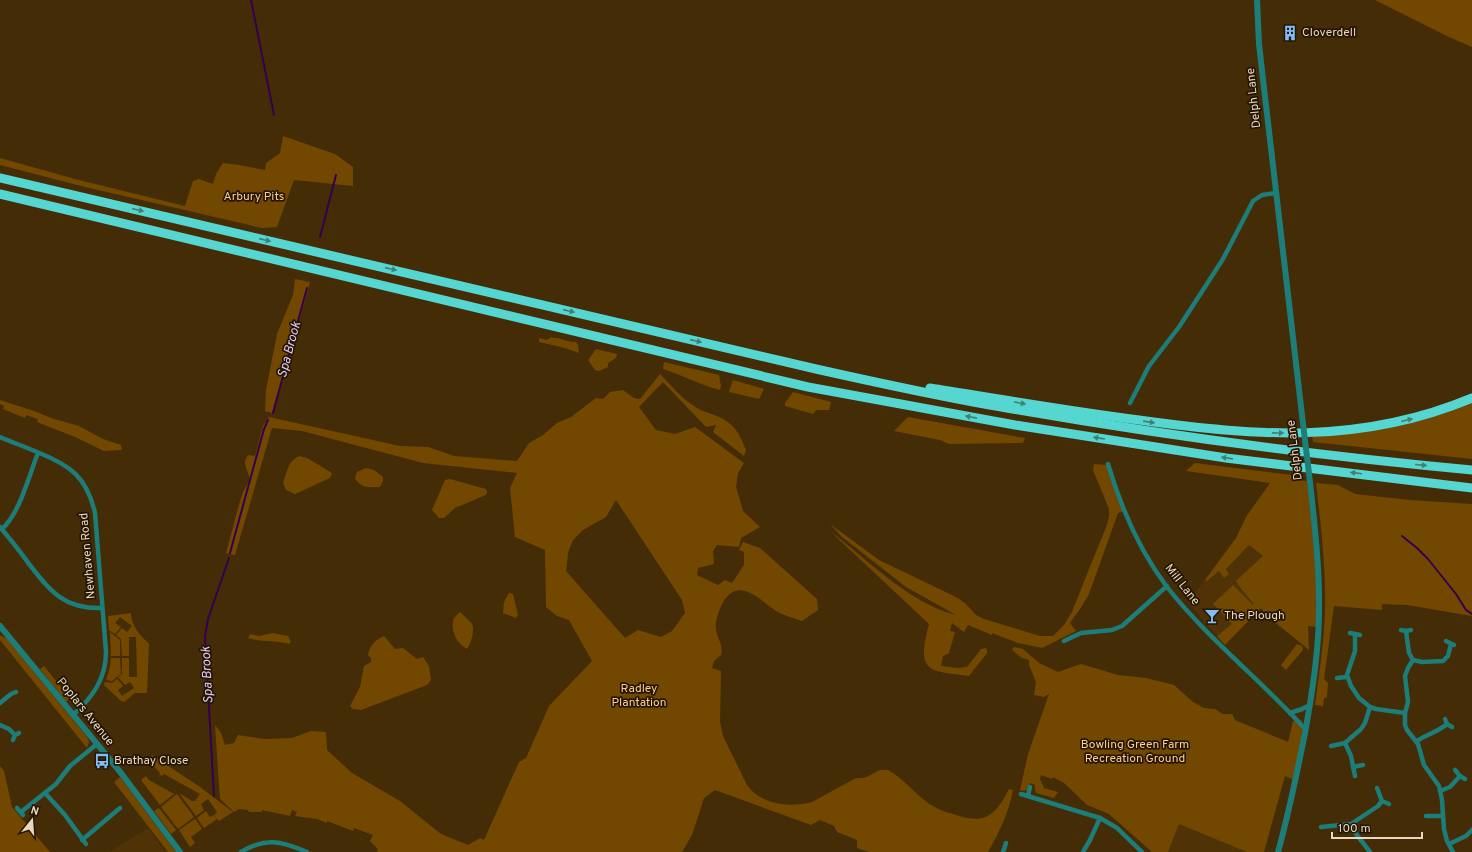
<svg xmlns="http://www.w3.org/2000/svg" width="1472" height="852" font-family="Overpass,sans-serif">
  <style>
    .built { fill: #4f3307 }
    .green { fill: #724801; fill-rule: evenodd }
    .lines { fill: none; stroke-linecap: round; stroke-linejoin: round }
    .stream { stroke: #35004c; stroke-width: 2 }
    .minor { stroke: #1c7d79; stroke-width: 4.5 }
    .tertiary { stroke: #1c7d79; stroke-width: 6 }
    .motorway { stroke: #55d6d1; stroke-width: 9 }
    .tertiary-bridge { stroke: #1c7d79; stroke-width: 6 }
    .oneway { fill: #3f8075 }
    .labels { text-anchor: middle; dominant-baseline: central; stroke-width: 3.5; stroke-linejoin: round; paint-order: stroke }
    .poi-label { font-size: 12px; fill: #ead7bf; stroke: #241604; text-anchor: start }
    .street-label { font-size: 12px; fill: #ead7bf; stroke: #241604 }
    .park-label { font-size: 12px; fill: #fecd91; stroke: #241604 }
    .water-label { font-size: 13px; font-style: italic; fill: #e1c8f2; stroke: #241604 }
  </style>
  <rect width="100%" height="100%" fill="#442c07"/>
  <g class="built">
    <polygon points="1249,545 1263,557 1242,590 1253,603 1233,624 1217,636 1188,602 1205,580 1207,581 1220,571 1229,573 1226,569"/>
    <polygon points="1179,824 1247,852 1168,852"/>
    <polygon points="148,828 165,852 109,852"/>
  </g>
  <g class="green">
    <polygon points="1375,0 1472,0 1472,47 1449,37"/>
    <polygon points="283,136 335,154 353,167 353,186 294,180 277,227 262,228 85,187 0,165 0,158 75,179 185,206 193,181 199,179 213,184 216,174 223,163 239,165 265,170 266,163 280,153"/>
    <polygon points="295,279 310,282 279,394 277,394 272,413 265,411 266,390 277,334 293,295"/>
    <path d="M551 337C555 339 557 337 561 339 567 341 569 342 576 342L578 345 579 353 565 348 539 342V338L547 340Z"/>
    <polygon points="596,349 617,354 616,358 608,363 608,367 599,371 595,370 588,360"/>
    <path d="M664 362 719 375 721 386 720 390C700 385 682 375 663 369Z"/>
    <path d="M660 374C670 384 682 399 694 406 702 412 711 413 719 417 735 424 740 435 746 450L744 456 713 432 716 425 706 427 663 382 639 407 656 430 675 434 695 427 744 463 738 473 736 487 743 511 760 527 741 538 739 547 717 545 713 551 714 564 698 568 697 575 718 585 725 580 732 583 744 565V552L739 550 743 542 760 548 817 599 818 610 802 621C794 618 784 616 776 611 767 605 758 596 748 592 728 584 719 607 716 623 714 636 724 642 721 655L714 661 712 668 721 671 720 722 723 736 747 785C761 805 790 808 812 802L856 778C872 780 873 768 888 770 903 778 914 793 928 803 935 808 945 812 953 814 984 825 995 817 1009 789L1013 790C1009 812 999 833 988 852H869L857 848V840L837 832 834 826 820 820 811 825 715 790 704 798 692 835 682 852H378L377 851 378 849 370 841 373 835 354 828 353 831 327 821V823L317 819 295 816 297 812 292 810 290 816 262 810V812H249L248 810 239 809 234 812 220 799 215 725 221 733 225 745 234 743 238 735 264 739 292 738 311 731 326 732 327 750 352 773 400 801 441 834 468 845 480 838 484 840 519 762 526 758 549 706 592 661 569 620 557 616 546 607 545 550 515 537 510 488 517 473 423 463 302 431 272 428 235 555 226 553C232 533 236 512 243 492 245 489 247 485 249 481 251 471 240 466 248 455L255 456 263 426 269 417 400 446 428 447 454 456 517 461 529 443 543 435 557 423 571 417 596 398 603 399 610 392 623 390 634 398 640 399ZM616 500 682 600 685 613 672 631 661 637 638 630 625 638 566 571 568 553 573 540 583 530 606 517Z"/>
    <polygon points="733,380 764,389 759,399 729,392"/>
    <polygon points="793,392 831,402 829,410 816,410 813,414 785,406 785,403"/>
    <polygon points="0,400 37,412 51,418 79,426 103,439 121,445 122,450 104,451 75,437 37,422 38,419 26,415 25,418 3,409 4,406 0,404"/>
    <polygon points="1472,401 1472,459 1313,442 1312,434 1340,432"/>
    <polygon points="908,417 1025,438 1023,443 949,444 940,440 894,431"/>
    <path d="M299 456 307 458 332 473 330 478 295 494 286 490 283 483C287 472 288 461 299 456Z"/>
    <polygon points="1195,463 1292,475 1292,478 1295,478 1295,480 1307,481 1317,570 1316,627 1308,626 1309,650 1266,615 1261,608 1225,645 1217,636 1232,624 1213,604 1233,585 1253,605 1253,603 1242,590 1236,581 1263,556 1249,545 1226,569 1229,574 1224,578 1219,571 1207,581 1205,580 1236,538 1246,517 1270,483 1186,471"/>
    <path d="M1094 464 1107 465 1124 511 1118 513 1089 594 1082 606 1070 623 1076 631 1042 648 1018 643 992 633V635L968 625 964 632 952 623 950 631 955 632 949 653 943 656 941 666 958 668 967 667 981 649 986 648 987 650V653L969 676C925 671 917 671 929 624L830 531C868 560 909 603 956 615L906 587 841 536 830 524 879 560 956 597 965 603 976 615 984 619 1040 636H1053L1064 625 1072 612 1091 564 1107 525 1109 516V509L1093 470Z"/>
    <path d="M366 468 374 470 383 477V481L380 487C369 487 361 489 355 478L357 472Z"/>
    <polygon points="450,479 486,489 487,492 486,495 455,508 444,518 439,518 432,510 445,480"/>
    <path d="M1316 483 1338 485 1355 494 1410 500 1472 504V616L1407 605 1382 604V610L1334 606 1324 679 1328 683 1327 697 1324 698 1323 706 1315 705C1319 674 1324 643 1325 611 1326 568 1321 526 1316 483Z"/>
    <polygon points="509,593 513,594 518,615 516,618 503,613 504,602"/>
    <path d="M460 612C464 616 469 620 472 624 475 630 471 644 467 649 458 644 451 633 453 622 453 618 457 615 460 612Z"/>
    <path d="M131 613C131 626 140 635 149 644L147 693H135L124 702 121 701 104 685 105 682 112 683 117 679 123 686 118 690 122 696 134 688 130 682 125 685 118 677 122 674V658H129V677H137L136 637H129V656H122L121 639 116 635 122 628 127 632 132 626 120 617 115 623 121 627 115 634 109 630 108 616Z"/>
    <polygon points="110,632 120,640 120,656 111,656"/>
    <path d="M273 633 288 636 291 642 289 644C276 640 262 642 248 638L250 634 259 636Z"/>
    <polygon points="0,635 7,639 87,737 89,742 87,748 0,640"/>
    <path d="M384 636 395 649 403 648 417 659 423 657 429 666 431 680 427 685 361 710 353 709 350 706 360 687 364 666 371 662V658L368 655C370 645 375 640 384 636Z"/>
    <polygon points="1297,644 1302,646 1303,650 1286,670 1281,665"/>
    <polygon points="1014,647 1023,649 1039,663 1058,672 1081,664 1118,675 1146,678 1174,685 1193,702 1204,708 1215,709 1223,714 1232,714 1235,720 1288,742 1293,721 1301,720 1304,726 1294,780 1285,776 1264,852 1247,852 1179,824 1168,852 1152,852 1109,814 1087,805 1064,783 1053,777 1052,779 1041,775 1040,779 1044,788 1058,792 1054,798 1036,793 1035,789 1035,785 1030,783 1028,789 1024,791 1020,790 1028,754 1049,694 1044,697 1034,695 1036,682 1029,665 1029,660 1022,658 1012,650"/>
    <polygon points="111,658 120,658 121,674 112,681 106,680 110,667"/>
    <polygon points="44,666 70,698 66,702 40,669"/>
    <polygon points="152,755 200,787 233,812 219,821 214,815 217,812 208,799 201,804 204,810 196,816 179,793 192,801 195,801 200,794 164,774 162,776 159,774 160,773 148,760"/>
    <polygon points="0,766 4,771 12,807 50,852 0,852"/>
    <polygon points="146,776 149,780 174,794 160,805 141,780"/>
    <polygon points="120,777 176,852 168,852 114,782"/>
    <polygon points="177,794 194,817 178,829 161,807"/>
    <polygon points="159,808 176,830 171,834 154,811"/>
    <polygon points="206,811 210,817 214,815 217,819 204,828 197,818"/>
    <polygon points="195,819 202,829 191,837 195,843 190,847 179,830"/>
  </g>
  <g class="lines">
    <g class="stream">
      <polyline points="251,0 274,115"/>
      <polyline points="320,237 336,175"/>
      <polyline points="273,413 307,288"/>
      <polyline points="1402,536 1417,548 1428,559 1456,594 1466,610 1472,614"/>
      <polyline points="230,553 264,429 268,420"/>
      <polyline points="214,796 205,636 208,619 229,558"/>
    </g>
    <g class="minor">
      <polyline points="1130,403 1149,366 1179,327 1223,259 1253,201 1262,195 1276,193"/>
      <path d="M0 437C12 442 25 447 37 452 70 465 87 477 95 513L106 652C106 679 92 698 73 715"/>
      <path d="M1108 464C1121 508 1139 550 1167 587 1208 639 1261 680 1305 729"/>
      <path d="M0 527C10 539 20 551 29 564 51 592 64 609 102 608"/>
      <path d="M2 529C20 513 29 475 38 453"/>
      <polyline points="1401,630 1406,631 1411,630"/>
      <polyline points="1406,631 1409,653 1413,660 1408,668 1405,676 1408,702 1405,713 1405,725 1407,730 1418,744 1424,765 1439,786 1442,800 1444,829 1447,841 1453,852"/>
      <polyline points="1350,633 1360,635"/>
      <polyline points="1355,635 1355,651 1347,675 1351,686 1359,698 1370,707 1376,709 1405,713"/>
      <polyline points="1064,641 1081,633 1112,630 1122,626 1167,586"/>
      <polyline points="1446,641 1454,645"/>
      <polyline points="1413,660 1422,662 1443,661 1448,656 1451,644"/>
      <polyline points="1337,678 1347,677"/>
      <polyline points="0,703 11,694 16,692"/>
      <polyline points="1290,713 1302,709 1310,705"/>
      <polyline points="1445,719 1447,724 1452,727"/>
      <polyline points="0,725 9,729 15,735"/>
      <polyline points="13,740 15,735 19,733"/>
      <path d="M1417 741C1427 734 1438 732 1447 724"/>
      <polyline points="1345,743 1351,756 1355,776"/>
      <polyline points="1331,746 1345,743 1361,729 1365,723 1370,707"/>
      <polyline points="1353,767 1363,765"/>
      <polyline points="1455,770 1460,776 1465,779"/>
      <polyline points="1377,788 1382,801 1389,804"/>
      <polyline points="1440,791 1450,787 1460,776"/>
      <polyline points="45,793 65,815 86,844"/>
      <polyline points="1021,794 1100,818 1117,828 1142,852"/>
      <polyline points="1028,795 1030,787"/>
      <polyline points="17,808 23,815"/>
      <polyline points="21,812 56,784 70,766 97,744"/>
      <polyline points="1426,816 1442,816"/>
      <polyline points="1351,824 1356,834 1370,852"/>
      <polyline points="1321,827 1351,824 1378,806 1382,801"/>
      <polyline points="82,840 120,808"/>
      <polyline points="1449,844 1466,836 1472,830"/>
      <path d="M241 852C266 837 281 841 307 852"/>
      <polyline points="1003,852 1006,843"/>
      <polyline points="1083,852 1090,840 1100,818"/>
    </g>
    <g class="tertiary">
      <polyline points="1257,0 1259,44 1264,88 1302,415"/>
      <polyline points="0,626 121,773 180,852"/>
      <path d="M1278 852C1289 813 1297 773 1305 733 1313 688 1320 643 1319 597 1319 558 1314 520 1310 482"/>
    </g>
    <g class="motorway">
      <path d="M0 178 816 369C883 384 951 399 1019 410 1169 436 1320 456 1472 470"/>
      <polyline points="0,194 808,387 1015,425 1226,458 1472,488"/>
      <path d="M930 388C999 399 1069 411 1139 420 1256 436 1360 445 1472 398"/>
    </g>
    <polyline class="tertiary-bridge" points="1302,415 1310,482"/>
  </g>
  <defs><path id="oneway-solid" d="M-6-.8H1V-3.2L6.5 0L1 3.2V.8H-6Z"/></defs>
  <g class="oneway">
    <use href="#oneway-solid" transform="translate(138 210) rotate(13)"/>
    <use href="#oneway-solid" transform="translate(265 240) rotate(13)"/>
    <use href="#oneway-solid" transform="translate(391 269) rotate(13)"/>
    <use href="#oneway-solid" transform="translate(569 311) rotate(13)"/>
    <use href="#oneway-solid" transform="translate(696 341) rotate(13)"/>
    <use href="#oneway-solid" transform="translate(1020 403) rotate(10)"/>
    <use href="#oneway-solid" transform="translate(971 417) rotate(-169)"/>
    <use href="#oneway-solid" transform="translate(1407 420) rotate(-14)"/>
    <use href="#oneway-solid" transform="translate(1149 422) rotate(8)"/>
    <use href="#oneway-solid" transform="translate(1278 433) rotate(1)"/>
    <use href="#oneway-solid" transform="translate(1099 438) rotate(-171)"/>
    <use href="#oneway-solid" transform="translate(1227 458) rotate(-172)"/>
    <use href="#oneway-solid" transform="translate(1421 465) rotate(5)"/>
    <use href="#oneway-solid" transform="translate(1356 473) rotate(-173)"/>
  </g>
  <defs>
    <g id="building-bare" transform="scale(1.2)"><path d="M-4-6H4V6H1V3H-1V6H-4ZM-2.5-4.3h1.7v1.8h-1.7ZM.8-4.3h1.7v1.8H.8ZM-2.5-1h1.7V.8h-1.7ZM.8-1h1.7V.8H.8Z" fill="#83bcfb" stroke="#241604" stroke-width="2.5" paint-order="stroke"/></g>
    <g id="bar-bare" transform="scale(1.2)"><path d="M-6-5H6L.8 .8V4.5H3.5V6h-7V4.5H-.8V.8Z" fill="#83bcfb" stroke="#241604" stroke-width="2.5" paint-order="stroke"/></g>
    <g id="bus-bare" transform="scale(1.2)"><path d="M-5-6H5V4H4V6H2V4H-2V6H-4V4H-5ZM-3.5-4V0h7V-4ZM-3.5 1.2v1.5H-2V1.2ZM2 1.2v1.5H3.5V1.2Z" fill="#83bcfb" stroke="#241604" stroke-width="2.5" paint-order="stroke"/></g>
  </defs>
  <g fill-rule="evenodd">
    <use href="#building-bare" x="1290" y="33"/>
    <use href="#bar-bare" x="1212" y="616"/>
    <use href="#bus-bare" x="102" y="761"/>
  </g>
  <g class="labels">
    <g class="poi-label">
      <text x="1302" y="33">Cloverdell</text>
      <text x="1224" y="616">The Plough</text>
      <text x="114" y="761">Brathay Close</text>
    </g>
    <g class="street-label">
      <text transform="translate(1254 98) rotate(-96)">Delph Lane</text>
      <text transform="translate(1295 450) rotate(-97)">Delph Lane</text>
      <text transform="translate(88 556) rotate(-95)">Newhaven Road</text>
      <text transform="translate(1182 585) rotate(52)">Mill Lane</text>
      <text transform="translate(85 712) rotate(51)">Poplars Avenue</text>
    </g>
    <g class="park-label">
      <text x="254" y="197">Arbury Pits</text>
      <text x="639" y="689">Radley<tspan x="639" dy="14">Plantation</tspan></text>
      <text x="1135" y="745">Bowling Green Farm<tspan x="1135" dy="14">Recreation Ground</tspan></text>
    </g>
    <g class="water-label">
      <text transform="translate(290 350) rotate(-75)">Spa Brook</text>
      <text transform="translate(208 675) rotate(-93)">Spa Brook</text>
    </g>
  </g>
  <g transform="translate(32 820) rotate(17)" stroke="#241604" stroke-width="3" paint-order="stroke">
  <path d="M0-3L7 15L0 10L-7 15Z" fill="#ead7bf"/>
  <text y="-6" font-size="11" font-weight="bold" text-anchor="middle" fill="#ead7bf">N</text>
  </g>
  <path d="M1332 832v6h90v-6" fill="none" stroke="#ead7bf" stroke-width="2"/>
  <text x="1338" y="832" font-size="12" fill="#ead7bf" stroke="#241604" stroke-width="3" paint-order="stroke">100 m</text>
</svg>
